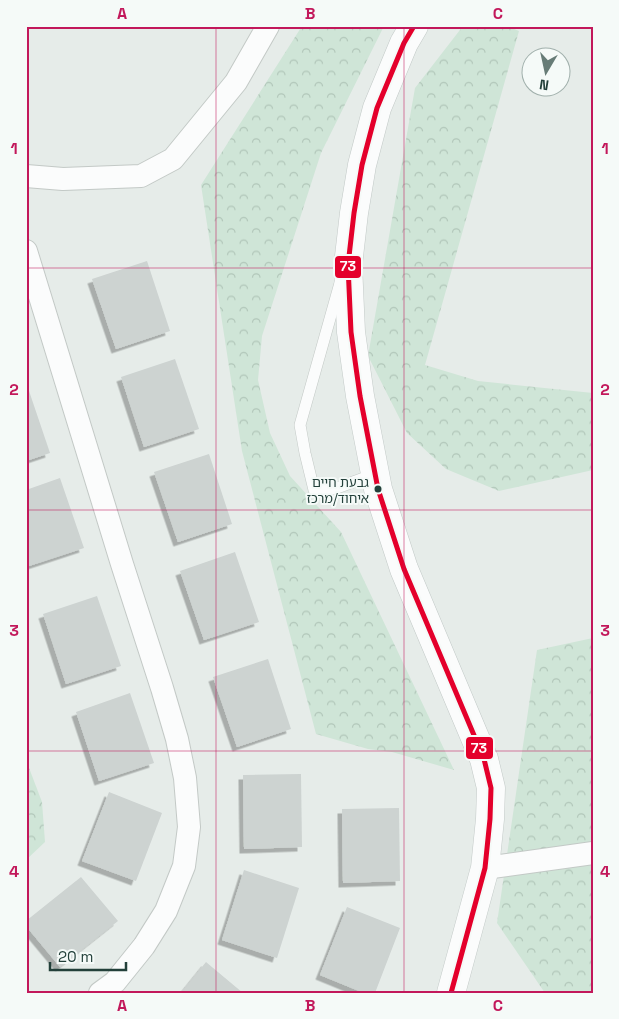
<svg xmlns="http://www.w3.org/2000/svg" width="619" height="1019" font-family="'Space Grotesk','Noto Sans Hebrew',sans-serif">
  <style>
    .forest { fill: url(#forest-crowns) }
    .building { fill: #cdd3d1; filter: url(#shadow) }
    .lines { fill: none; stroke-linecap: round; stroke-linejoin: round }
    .lane-casing { stroke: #c3c9c6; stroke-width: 12 }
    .street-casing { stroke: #c3c9c6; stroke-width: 24 }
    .secondary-casing { stroke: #c2c9c7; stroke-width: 29 }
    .lane { stroke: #fbfcfc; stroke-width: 11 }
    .street { stroke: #fbfcfc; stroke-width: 22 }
    .secondary { stroke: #fbfcfc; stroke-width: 28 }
    .bus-1-casing { stroke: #f5faf8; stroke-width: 9 }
    .bus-1 { stroke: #e4002b; stroke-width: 5 }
    .grid { fill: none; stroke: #c2185b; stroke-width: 1; stroke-opacity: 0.55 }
    .bus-dot { fill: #23403a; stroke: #f5faf8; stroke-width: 2 }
    .labels { text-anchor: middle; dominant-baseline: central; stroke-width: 4; stroke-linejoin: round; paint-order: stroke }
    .bus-label { font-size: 13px; fill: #23403a; stroke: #f5faf8; text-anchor: end }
    .line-badge { stroke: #f5faf8; stroke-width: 2 }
    .badge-label { font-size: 14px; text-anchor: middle; font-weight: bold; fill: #fff }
    .neatline { fill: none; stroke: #c2185b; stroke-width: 2 }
    .grid-label { font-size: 16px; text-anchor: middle; font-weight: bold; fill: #c2185b }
  </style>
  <defs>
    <pattern id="forest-crowns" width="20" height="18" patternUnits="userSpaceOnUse" patternTransform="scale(1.25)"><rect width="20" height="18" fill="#cfe5d7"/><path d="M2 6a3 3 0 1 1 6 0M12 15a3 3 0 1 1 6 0" fill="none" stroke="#b1c6b9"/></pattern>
    <filter id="shadow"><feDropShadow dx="-4.5" dy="4.5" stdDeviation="0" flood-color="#0004"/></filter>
  </defs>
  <rect width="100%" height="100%" fill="#e6ece9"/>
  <g class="forest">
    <polygon points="302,26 384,26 321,153 262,336 258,380 270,433 290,476 341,532 454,770 392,752 368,749 316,734 242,451 201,185"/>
    <polygon points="463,26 507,26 519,31 425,365 478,381 593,393 593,470 499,491 446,469 407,433 368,356 415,88"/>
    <polygon points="593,638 593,993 545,993 497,923 537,650"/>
    <polygon points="26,760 42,802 45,842 26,860"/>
  </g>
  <g class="building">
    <polygon points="147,261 170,331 116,349 92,279"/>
    <polygon points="175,359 199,429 144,447 121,377"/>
    <polygon points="26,382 50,453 26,461"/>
    <polygon points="209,454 232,524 178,542 154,472"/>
    <polygon points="60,478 84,548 29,566 26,558 26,490"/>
    <polygon points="235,552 259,622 204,640 180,571"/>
    <polygon points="97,596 121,666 66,684 43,614"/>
    <polygon points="268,659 291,729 237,747 213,677"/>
    <polygon points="130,693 154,763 99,781 76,712"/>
    <polygon points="301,774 302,847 244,849 243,775"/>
    <polygon points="109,792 162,813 136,881 82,861"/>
    <polygon points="399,808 400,881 343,883 342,809"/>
    <polygon points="244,870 299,888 277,958 222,940"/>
    <polygon points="81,877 118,921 60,967 26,926 26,921"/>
    <polygon points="347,907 400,928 375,993 364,993 320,975"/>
    <polygon points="206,962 243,993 181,993"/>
  </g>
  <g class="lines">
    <g class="lane-casing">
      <polyline id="lane" points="340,283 300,425 305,453 314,490 334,489 375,474"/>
    </g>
    <g class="street-casing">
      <g id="street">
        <polyline points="26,176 63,179 141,176 173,159 236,82 268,26"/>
        <polyline points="26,251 122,564 162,688 177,739 185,778 189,827 184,866 166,911 144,946 115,982 100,993"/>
        <polyline points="485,868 593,853"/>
      </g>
    </g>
    <g class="secondary-casing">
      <polyline id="secondary" points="414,26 404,43 377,108 362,165 354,213 348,265 351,332 360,396 378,489 404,569 484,759 491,788 490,819 485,868 451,993"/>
    </g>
    <use href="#lane" class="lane"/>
    <use href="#street" class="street"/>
    <use href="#secondary" class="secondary"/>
    <g class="bus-1-casing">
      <polyline id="bus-1" points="414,26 404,43 377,108 362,165 354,213 348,265 351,332 360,396 378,489 404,569 484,759 491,788 490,819 485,868 451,993"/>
    </g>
    <use href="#bus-1" class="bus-1"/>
  </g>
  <path class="grid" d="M216 26V993M404 26V993M26 268H593M26 510H593M26 751H593"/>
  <circle class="bus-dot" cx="378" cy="489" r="4.5"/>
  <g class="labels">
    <g class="bus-label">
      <text x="369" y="482">גבעת חיים<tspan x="369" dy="16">איחוד/מרכז</tspan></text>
    </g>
  </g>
  <g class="line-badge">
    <rect x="334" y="255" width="28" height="24" rx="5" fill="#e4002b"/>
    <rect x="465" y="736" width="29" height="24" rx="5" fill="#e4002b"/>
  </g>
  <g class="badge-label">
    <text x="348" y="271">73</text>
    <text x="479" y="753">73</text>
  </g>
  <rect width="619" height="1019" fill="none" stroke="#f5faf8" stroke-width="55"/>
  <g transform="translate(546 72) rotate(189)"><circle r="24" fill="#f5faf8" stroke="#a1b0ac"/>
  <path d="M0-4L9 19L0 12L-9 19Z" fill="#677c77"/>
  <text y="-8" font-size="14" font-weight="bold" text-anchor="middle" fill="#23403a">N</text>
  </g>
  <path d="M50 962v8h76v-8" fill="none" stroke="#23403a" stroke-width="2.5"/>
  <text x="58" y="962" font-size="15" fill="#23403a" stroke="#f5faf8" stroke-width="4" paint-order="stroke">20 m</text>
  <rect x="28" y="28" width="564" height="964" class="neatline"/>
  <g class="grid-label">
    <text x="122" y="19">A</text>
    <text x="310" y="19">B</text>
    <text x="498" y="19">C</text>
    <text x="14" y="154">1</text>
    <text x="605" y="154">1</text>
    <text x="14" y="395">2</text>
    <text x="605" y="395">2</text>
    <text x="14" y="636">3</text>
    <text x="605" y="636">3</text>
    <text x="14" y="877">4</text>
    <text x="605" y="877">4</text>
    <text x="122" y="1011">A</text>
    <text x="310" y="1011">B</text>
    <text x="498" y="1011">C</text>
  </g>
</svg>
